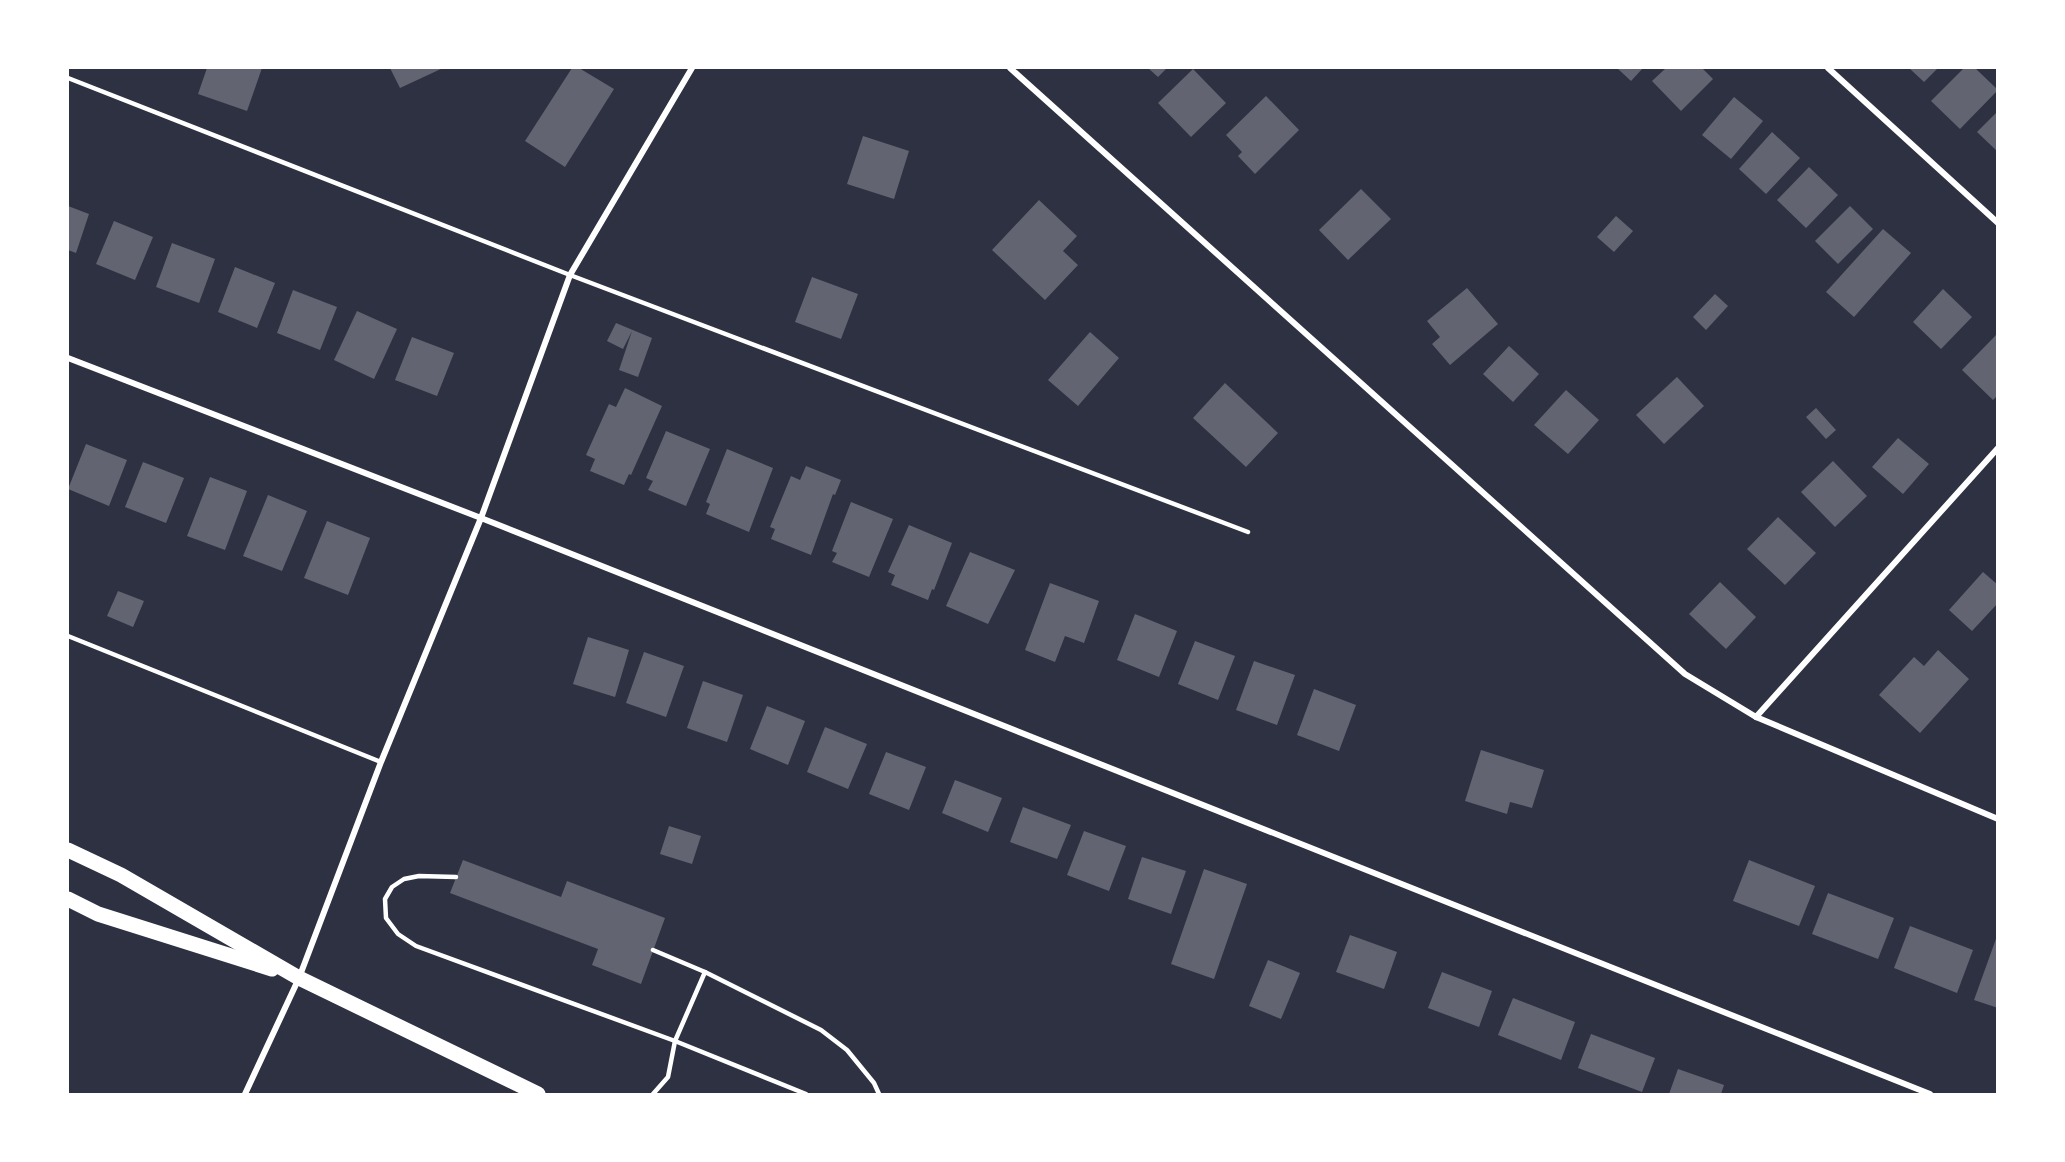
<svg xmlns="http://www.w3.org/2000/svg" width="2065" height="1162" font-family="'Zilla Slab',serif">
  <style>
    .building { fill: #626471 }
    .lines { fill: none; stroke-linecap: round; stroke-linejoin: round }
    .service { stroke: #fff; stroke-width: 4.5 }
    .minor { stroke: #fff; stroke-width: 6 }
    .primary { stroke: #fff; stroke-width: 15 }
  </style>
  <rect width="100%" height="100%" fill="#2d3142"/>
  <g class="building">
    <polygon points="207,68 262,68 247,111 198,94"/>
    <polygon points="390,68 443,68 400,88"/>
    <polygon points="572,68 579,68 614,89 565,167 525,141"/>
    <polygon points="1148,68 1167,68 1158,77"/>
    <polygon points="1617,68 1643,68 1631,81"/>
    <polygon points="1666,68 1702,68 1713,79 1681,111 1652,81"/>
    <polygon points="1909,68 1938,68 1924,82"/>
    <polygon points="1964,68 1975,68 1998,90 1960,129 1931,101"/>
    <polygon points="1193,69 1226,103 1191,137 1158,103"/>
    <polygon points="1266,96 1299,130 1255,174 1238,156 1242,152 1226,135"/>
    <polygon points="1734,97 1763,121 1731,159 1702,135"/>
    <polygon points="1998,111 1998,152 1977,132"/>
    <polygon points="1772,132 1800,158 1766,194 1739,169"/>
    <polygon points="863,136 909,151 894,199 847,184"/>
    <polygon points="1809,167 1838,195 1806,228 1777,200"/>
    <polygon points="1361,189 1391,219 1348,260 1319,230"/>
    <polygon points="1039,200 1077,236 1063,251 1078,265 1045,300 992,250"/>
    <polygon points="68,206 89,214 76,253 68,250"/>
    <polygon points="1850,206 1873,229 1838,264 1815,241"/>
    <polygon points="1616,216 1633,231 1614,252 1597,237"/>
    <polygon points="114,221 153,237 135,280 96,264"/>
    <polygon points="1883,229 1911,253 1854,317 1826,292"/>
    <polygon points="172,243 215,259 199,303 156,287"/>
    <polygon points="235,267 275,283 257,328 218,312"/>
    <polygon points="812,277 858,294 841,339 795,322"/>
    <polygon points="1467,288 1498,324 1450,365 1432,344 1440,337 1427,321"/>
    <polygon points="1943,289 1972,317 1941,349 1913,322"/>
    <polygon points="293,290 337,307 320,350 277,333"/>
    <polygon points="1715,294 1728,306 1706,330 1693,317"/>
    <polygon points="357,311 397,329 374,379 334,360"/>
    <polygon points="616,323 652,338 638,377 619,370 632,331 623,349 607,341"/>
    <polygon points="1090,332 1119,358 1078,406 1048,380"/>
    <polygon points="1998,333 1998,395 1993,400 1962,370"/>
    <polygon points="412,337 454,353 437,396 395,380"/>
    <polygon points="1509,346 1539,374 1513,402 1483,374"/>
    <polygon points="1677,377 1704,406 1664,444 1636,415"/>
    <polygon points="1225,383 1278,433 1246,467 1193,418"/>
    <polygon points="625,388 662,406 631,475 629,474 624,485 590,471 595,459 586,455 609,404 616,407"/>
    <polygon points="1566,390 1599,420 1568,454 1534,425"/>
    <polygon points="1816,408 1836,430 1826,439 1806,417"/>
    <polygon points="666,431 710,449 686,506 648,490 653,481 646,478"/>
    <polygon points="1898,438 1929,464 1903,494 1872,467"/>
    <polygon points="86,444 127,460 109,506 68,489"/>
    <polygon points="727,449 773,468 749,532 706,514 710,504 706,502"/>
    <polygon points="1833,461 1867,496 1835,527 1801,492"/>
    <polygon points="143,462 184,478 166,523 125,507"/>
    <polygon points="806,466 841,480 835,495 833,494 811,555 771,539 775,529 770,527 791,476 800,480"/>
    <polygon points="210,477 247,491 225,550 187,536"/>
    <polygon points="268,495 307,511 282,571 243,556"/>
    <polygon points="851,502 893,519 869,577 832,562 837,553 832,551"/>
    <polygon points="1778,517 1816,553 1785,585 1747,549"/>
    <polygon points="327,521 370,538 348,595 304,578"/>
    <polygon points="909,525 952,543 934,590 932,589 928,600 891,585 895,575 888,572"/>
    <polygon points="970,552 1015,570 988,624 946,606"/>
    <polygon points="1983,572 1998,585 1998,603 1972,631 1949,610"/>
    <polygon points="1720,582 1756,617 1726,649 1689,614"/>
    <polygon points="1050,583 1099,601 1084,643 1065,636 1055,662 1025,650"/>
    <polygon points="118,591 144,601 133,627 107,616"/>
    <polygon points="1135,614 1177,631 1159,677 1117,660"/>
    <polygon points="588,637 629,650 615,697 573,684"/>
    <polygon points="1195,641 1235,656 1218,700 1178,684"/>
    <polygon points="1938,650 1969,679 1920,733 1879,695 1914,657 1924,666"/>
    <polygon points="644,652 684,666 666,717 626,703"/>
    <polygon points="1254,661 1295,675 1277,725 1236,710"/>
    <polygon points="703,681 743,695 727,742 687,728"/>
    <polygon points="1314,689 1356,705 1339,751 1297,735"/>
    <polygon points="767,706 805,721 788,765 750,749"/>
    <polygon points="825,727 867,744 848,789 807,772"/>
    <polygon points="1481,750 1544,770 1532,808 1510,802 1507,814 1465,801"/>
    <polygon points="886,752 926,767 909,810 869,794"/>
    <polygon points="955,780 1002,798 988,832 942,813"/>
    <polygon points="1023,807 1071,825 1057,859 1010,842"/>
    <polygon points="669,826 701,836 692,864 660,854"/>
    <polygon points="1084,831 1126,846 1109,891 1067,875"/>
    <polygon points="1142,857 1186,871 1171,914 1128,899"/>
    <polygon points="463,860 561,897 567,881 665,918 641,984 592,965 598,949 450,893"/>
    <polygon points="1749,860 1815,886 1799,926 1733,901"/>
    <polygon points="1204,869 1247,884 1214,979 1171,964"/>
    <polygon points="1828,893 1894,918 1878,959 1812,934"/>
    <polygon points="1910,926 1973,950 1957,993 1894,968"/>
    <polygon points="1350,935 1397,952 1384,989 1336,972"/>
    <polygon points="1997,936 1998,936 1998,1008 1974,1000"/>
    <polygon points="1268,960 1300,973 1281,1019 1249,1006"/>
    <polygon points="1442,972 1492,991 1479,1027 1428,1008"/>
    <polygon points="1513,998 1575,1022 1561,1060 1498,1035"/>
    <polygon points="1591,1034 1655,1058 1642,1092 1578,1068"/>
    <polygon points="1678,1069 1724,1085 1721,1094 1669,1094"/>
  </g>
  <g class="lines">
    <g class="service">
      <polyline points="68,78 570,275 1248,532"/>
      <polyline points="68,636 381,762"/>
      <polyline points="456,877 419,876 404,879 392,887 385,899 386,918 398,934 416,946 675,1041 806,1094"/>
      <polyline points="653,950 705,972 821,1030 847,1050 874,1083 879,1094"/>
      <polyline points="653,1094 668,1077 675,1041 705,972"/>
    </g>
    <g class="minor">
      <polyline points="1010,68 1685,674 1756,717 1998,819"/>
      <polyline points="1828,68 1998,223"/>
      <polyline points="68,358 481,518 1930,1094"/>
      <polyline points="1756,717 1998,448"/>
      <polyline points="245,1094 299,978 381,762 481,518 570,275 692,68"/>
    </g>
    <g class="primary">
      <polyline points="68,850 121,875 299,978 538,1094"/>
      <polyline points="68,899 98,914 272,969"/>
    </g>
  </g>
  <rect width="2065" height="1162" fill="none" stroke="#ffffff" stroke-width="138"/>
</svg>
